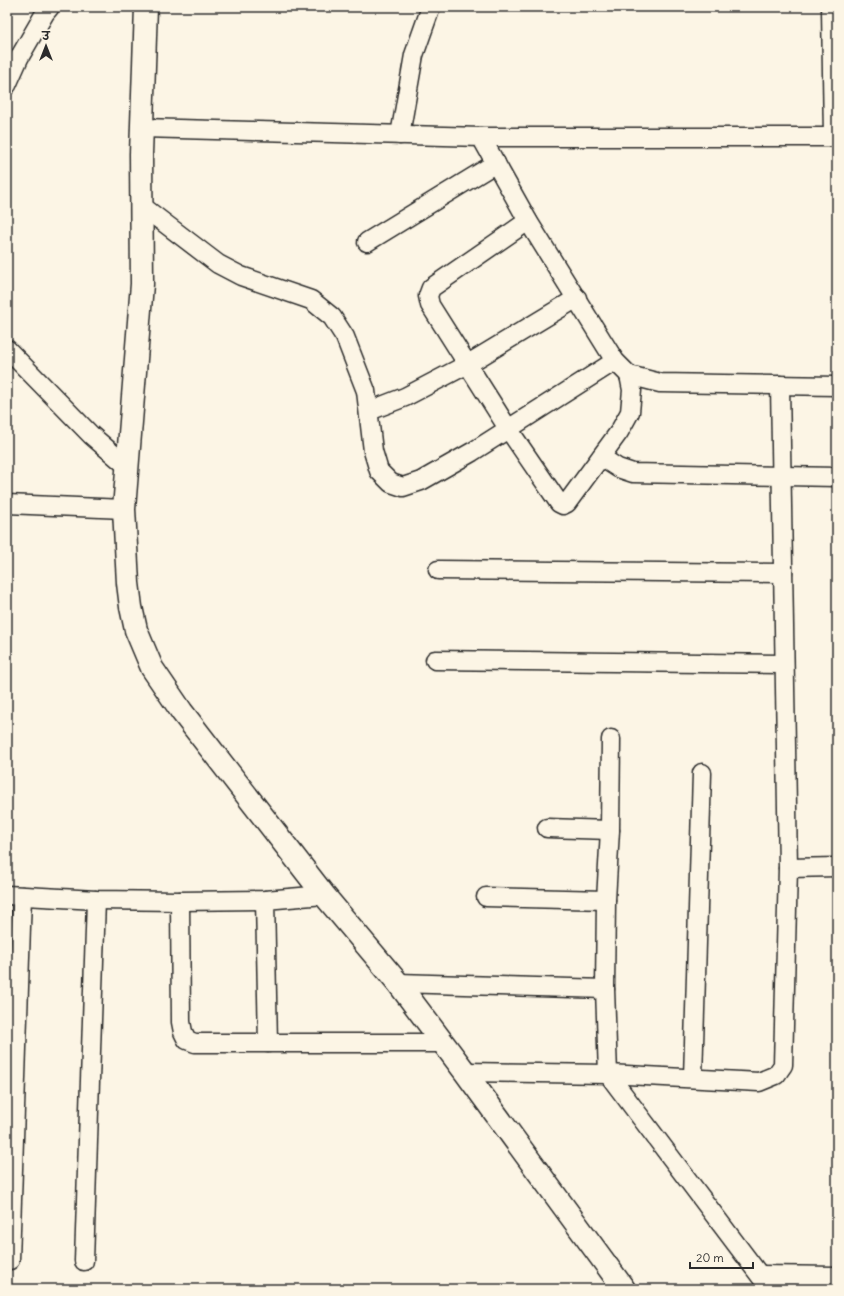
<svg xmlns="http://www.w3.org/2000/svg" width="844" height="1296" font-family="Delius,'Playpen Sans Deva',sans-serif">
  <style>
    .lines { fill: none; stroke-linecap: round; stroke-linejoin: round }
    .minor-casing { stroke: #2b2b2b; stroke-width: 21 }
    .tertiary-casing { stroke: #2b2b2b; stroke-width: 25 }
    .minor { stroke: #fcf5e5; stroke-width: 18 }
    .tertiary { stroke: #fcf5e5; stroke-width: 22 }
  </style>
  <rect width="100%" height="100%" fill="#fcf5e5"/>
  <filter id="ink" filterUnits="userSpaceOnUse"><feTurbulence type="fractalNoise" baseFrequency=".025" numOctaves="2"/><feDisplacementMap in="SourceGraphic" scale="8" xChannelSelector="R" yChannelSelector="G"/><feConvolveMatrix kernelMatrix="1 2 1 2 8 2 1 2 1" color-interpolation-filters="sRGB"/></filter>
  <g filter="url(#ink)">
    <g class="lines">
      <g class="minor-casing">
        <g id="minor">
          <polyline points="831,8 833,137"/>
          <polyline points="7,85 19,58 45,13 50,7"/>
          <polyline points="142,128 481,137 837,137"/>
          <polyline points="400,135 414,55 431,7"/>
          <polyline points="481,137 528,221 615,361 629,375 660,383 837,386"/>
          <polyline points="142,206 218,264 241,276 311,300 332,317 345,337 366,391 373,451 379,471 391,483 403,487 421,481 472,452 615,361"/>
          <polyline points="528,221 431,288 428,296 430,305 509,430 559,503 563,505 567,503 619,432 630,412 632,390 629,375"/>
          <polyline points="367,242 496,163"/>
          <polyline points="7,349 91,435 128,467"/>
          <polyline points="369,411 405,397 468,364 577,298"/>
          <polyline points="601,457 618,468 633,473 837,477"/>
          <polyline points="7,504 124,509"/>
          <polyline points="438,570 783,573"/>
          <polyline points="435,660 784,664"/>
          <polyline points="611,739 610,830 606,900 605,989 608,1074 770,1289"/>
          <polyline points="547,828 610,830"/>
          <polyline points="788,868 837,867"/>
          <polyline points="7,895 96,900 180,901 265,900 324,895"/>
          <polyline points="486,897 606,900"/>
          <polyline points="265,900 268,1043"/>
          <polyline points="180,901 181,1022 183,1032 187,1040 195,1043 443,1043"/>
          <polyline points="398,983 605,989"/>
          <polyline points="465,1072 608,1074 759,1082 776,1075 783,1065 788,868 780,385"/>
          <polyline points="693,1078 702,773"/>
          <polyline points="10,1260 22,896"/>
          <polyline points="84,1261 96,900"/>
          <polyline points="760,1275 837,1276"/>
        </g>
      </g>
      <g class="tertiary-casing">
        <polyline id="tertiary" points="146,7 141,154 142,284 124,509 128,583 131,607 136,630 152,668 182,712 324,895 398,983 465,1072 624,1289"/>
      </g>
      <use href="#minor" class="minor"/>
      <use href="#tertiary" class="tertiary"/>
    </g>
  </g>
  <rect width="844" height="1296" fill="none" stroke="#fcf5e5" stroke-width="24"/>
  <rect x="12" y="12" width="820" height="1272" fill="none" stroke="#2b2b2b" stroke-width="1.5" filter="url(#ink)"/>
  <g transform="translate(46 46)" stroke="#fcf5e5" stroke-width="3" paint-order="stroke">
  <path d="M0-3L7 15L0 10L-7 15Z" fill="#2b2b2b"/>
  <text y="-6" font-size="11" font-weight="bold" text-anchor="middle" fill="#2b2b2b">उ</text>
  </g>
  <path d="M690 1262v6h63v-6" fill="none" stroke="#2b2b2b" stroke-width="2"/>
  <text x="696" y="1262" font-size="12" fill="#2b2b2b" stroke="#fcf5e5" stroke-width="3" paint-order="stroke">20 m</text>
</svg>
